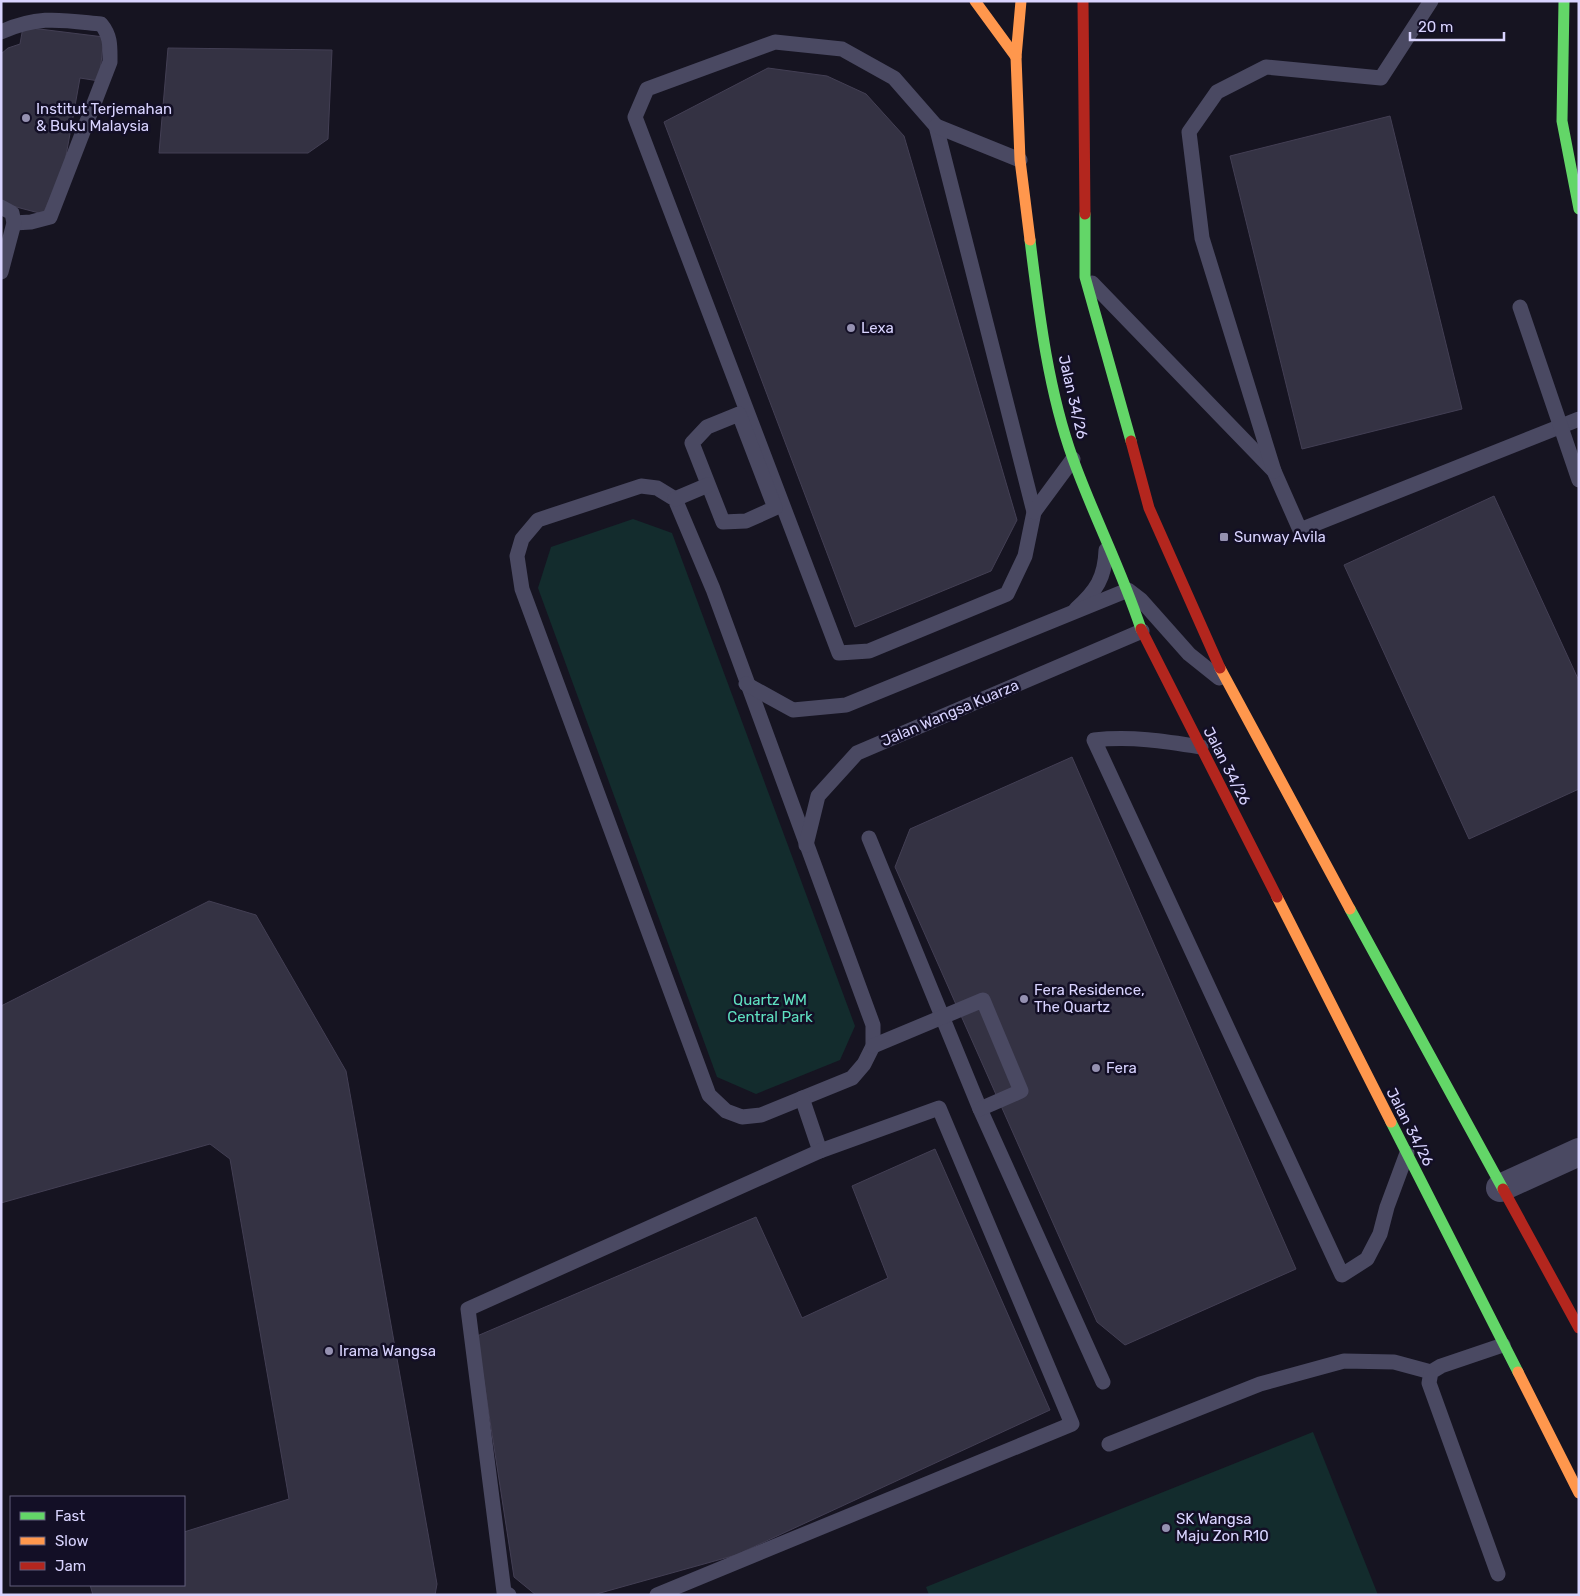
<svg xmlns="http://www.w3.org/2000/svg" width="1580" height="1596" font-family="Rubik,sans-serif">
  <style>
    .green { fill: #132c2d }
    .building { fill: #343243; stroke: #433f54 }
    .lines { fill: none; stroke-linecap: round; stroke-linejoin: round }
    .lane { stroke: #4a4962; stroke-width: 15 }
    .street { stroke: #4a4962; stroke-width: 28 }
    .fast { stroke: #63d668; stroke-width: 11 }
    .slow { stroke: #ff974d; stroke-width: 11 }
    .jam { stroke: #b3261e; stroke-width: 11 }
    .lane-bridge { stroke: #4a4962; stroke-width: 15 }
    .poi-dot { fill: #9591b1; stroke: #130f26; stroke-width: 2 }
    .labels { text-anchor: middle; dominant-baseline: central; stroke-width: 5; stroke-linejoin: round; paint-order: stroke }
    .poi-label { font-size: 15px; fill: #d9d4ff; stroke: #130f26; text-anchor: start }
    .street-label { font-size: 15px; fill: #d9d4ff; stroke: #130f26 }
    .park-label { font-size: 15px; fill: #5fe0c0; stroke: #130f26 }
  </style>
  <rect width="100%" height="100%" fill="#161421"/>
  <g class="green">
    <polygon points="633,519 672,533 855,1026 840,1060 756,1094 717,1077 538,588 551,547"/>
    <polygon points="1313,1432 1378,1595 929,1595 926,1587"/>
  </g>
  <g class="building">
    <polygon points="23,27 104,37 99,81 80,78 64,167 43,214 1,203 1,54 8,48 20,44"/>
    <polygon points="168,48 332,50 328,139 308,153 159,153"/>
    <polygon points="768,68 827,76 866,94 904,136 1017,520 991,571 855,627 664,122"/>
    <polygon points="1390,116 1462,409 1302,449 1230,156"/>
    <polygon points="1494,496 1579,681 1579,789 1469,839 1344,565"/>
    <polygon points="1072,757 1296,1269 1125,1345 1097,1322 895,867 910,829"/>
    <polygon points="209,901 256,915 346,1071 437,1584 435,1595 93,1595 90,1585 184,1585 184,1532 289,1499 230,1159 210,1144 1,1203 1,1006"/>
    <polygon points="935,1149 1050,1410 736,1555 593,1595 536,1595 514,1577 477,1336 756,1217 802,1318 888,1278 852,1186"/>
  </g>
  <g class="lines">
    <g class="lane">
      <path d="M1 32C39 15 61 20 101 24 111 36 110 47 110 62L50 217 31 222 14 223"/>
      <polygon points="775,42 842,49 894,78 936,126 1034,512 1025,556 1007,594 869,651 839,653 635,117 647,89"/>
      <polyline points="936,126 1020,160"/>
      <polyline points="1,207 12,213 14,223 1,272"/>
      <polyline points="1092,283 1274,471 1300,530 1579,419"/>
      <polygon points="739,414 775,508 746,521 723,522 692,443 707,427"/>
      <polyline points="1274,471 1202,238 1189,132 1217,92 1266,67 1381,78 1431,1"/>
      <polygon points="641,486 657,488 675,499 713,589 873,1025 873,1046 864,1064 852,1078 761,1115 742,1117 726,1111 709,1095 522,589 517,556 522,539 538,520"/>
      <polyline points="675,499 708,485"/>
      <polyline points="1034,512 1073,459"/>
      <path d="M1076 609C1096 591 1105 578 1106 550"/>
      <polyline points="746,684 793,710 846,705 1128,590 1141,600 1189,654 1219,678"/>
      <path d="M1201 747C1164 741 1131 736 1094 740L1342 1275 1367 1259 1380 1234 1387 1207 1407 1153"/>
      <polyline points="869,838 980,1109 1103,1382"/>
      <polyline points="806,845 818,796 857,753 1142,631"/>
      <polyline points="873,1046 983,1000 1021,1091 980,1109"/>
      <polyline points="802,1098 820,1151"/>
      <polyline points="1109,1444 1260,1384 1344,1361 1394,1362 1431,1372"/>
      <polyline points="1498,1574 1429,1383 1431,1372 1441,1366 1503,1345"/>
      <polyline points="509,1595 504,1592 468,1309 820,1151 939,1108 1072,1424 657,1595"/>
    </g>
    <polyline class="street" points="1500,1188 1579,1152"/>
    <g class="fast">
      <polyline points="1564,1 1562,121 1579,209"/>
      <polyline points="1085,214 1085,277 1131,441"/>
      <path d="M1030 240C1039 313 1048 390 1073 459 1094 517 1122 571 1141 629"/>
      <polyline points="1350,909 1503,1189"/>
      <polyline points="1391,1122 1518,1372"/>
    </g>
    <g class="slow">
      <polyline points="975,1 1016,57"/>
      <polyline points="1021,1 1016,57 1020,160 1030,240"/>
      <polyline points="1220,668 1350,909"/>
      <polyline points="1277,897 1391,1122"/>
      <polyline points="1518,1372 1579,1493"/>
    </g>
    <g class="jam">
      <polyline points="1083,1 1085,214"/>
      <polyline points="1131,441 1149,508 1220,668"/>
      <polyline points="1141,629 1277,897"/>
      <polyline points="1503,1189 1579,1328"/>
    </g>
    <polyline class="lane-bridge" points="1520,307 1579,480"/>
  </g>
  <g class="poi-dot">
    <circle cx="26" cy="118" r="5"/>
    <circle cx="851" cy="328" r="5"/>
    <rect x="1219" y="532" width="10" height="10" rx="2.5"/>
    <circle cx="1024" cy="999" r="5"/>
    <circle cx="1096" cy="1068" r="5"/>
    <circle cx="329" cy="1351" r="5"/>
    <circle cx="1166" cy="1528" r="5"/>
  </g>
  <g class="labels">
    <g class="poi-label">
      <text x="36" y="109">Institut Terjemahan<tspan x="36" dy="17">&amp; Buku Malaysia</tspan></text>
      <text x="861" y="328">Lexa</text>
      <text x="1234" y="537">Sunway Avila</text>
      <text x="1034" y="990">Fera Residence,<tspan x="1034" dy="17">The Quartz</tspan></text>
      <text x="1106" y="1068">Fera</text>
      <text x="339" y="1351">Irama Wangsa</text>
      <text x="1176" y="1519">SK Wangsa<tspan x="1176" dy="17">Maju Zon R10</tspan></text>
    </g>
    <g class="street-label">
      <text transform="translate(1073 397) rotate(77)">Jalan 34/26</text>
      <text transform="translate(950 713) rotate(-23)">Jalan Wangsa Kuarza</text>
      <text transform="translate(1227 766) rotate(63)">Jalan 34/26</text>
      <text transform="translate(1410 1127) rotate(63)">Jalan 34/26</text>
    </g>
    <g class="park-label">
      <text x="770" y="1000">Quartz WM<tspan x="770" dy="17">Central Park</tspan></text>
    </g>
  </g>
  <rect width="1580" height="1596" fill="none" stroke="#d9d4ff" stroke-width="5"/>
  <rect x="10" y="1496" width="175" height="90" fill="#130f26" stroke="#625e7d"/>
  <rect x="20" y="1512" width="25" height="8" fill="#63d668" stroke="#625e7d"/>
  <text x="55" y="1521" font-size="15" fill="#d9d4ff">Fast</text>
  <rect x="20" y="1537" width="25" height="8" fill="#ff974d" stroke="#625e7d"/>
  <text x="55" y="1546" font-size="15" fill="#d9d4ff">Slow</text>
  <rect x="20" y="1562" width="25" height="8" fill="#b3261e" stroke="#625e7d"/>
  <text x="55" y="1571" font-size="15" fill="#d9d4ff">Jam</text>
  <path d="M1410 32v8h94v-8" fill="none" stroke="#d9d4ff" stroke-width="2.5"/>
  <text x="1418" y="32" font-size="15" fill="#d9d4ff" stroke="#130f26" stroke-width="4" paint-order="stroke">20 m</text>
</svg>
